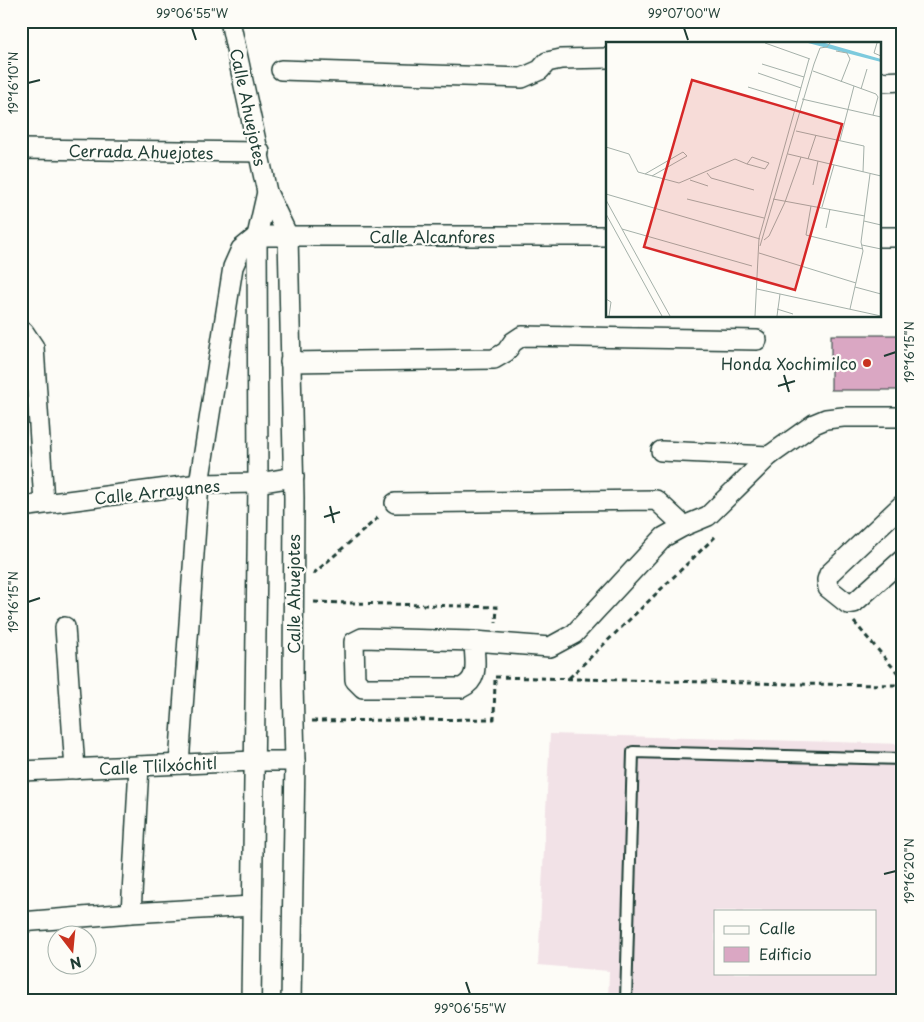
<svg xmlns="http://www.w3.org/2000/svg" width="924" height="1022" font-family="'Playpen Sans',sans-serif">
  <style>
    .built { fill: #f2e2e7; fill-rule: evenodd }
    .building { fill: #daa7c3; stroke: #1f3d34 }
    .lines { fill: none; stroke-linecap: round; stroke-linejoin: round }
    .service-casing { stroke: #1f3d34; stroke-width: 14 }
    .minor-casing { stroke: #1f3d34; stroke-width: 22 }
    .path { stroke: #1f3d34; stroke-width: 3; stroke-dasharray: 5 4; stroke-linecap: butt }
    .service { stroke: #fdfcf7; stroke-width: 10 }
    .minor { stroke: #fdfcf7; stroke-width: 19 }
    .ticks { fill: none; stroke: #1f3d34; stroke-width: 2 }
    .poi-dot { fill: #c8321e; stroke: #fdfcf7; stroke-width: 2 }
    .labels { text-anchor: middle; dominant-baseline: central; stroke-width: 4.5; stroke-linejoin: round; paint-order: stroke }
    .street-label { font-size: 16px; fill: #1f3d34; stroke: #fdfcf7 }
    .poi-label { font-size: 16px; fill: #1f3d34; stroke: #fdfcf7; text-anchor: end }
    .inset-road { fill: none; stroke: #a4b0a9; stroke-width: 1 }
    .view { fill: #d62828; fill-opacity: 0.15; stroke: #d62828; stroke-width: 2.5 }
    .inset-edge { fill: none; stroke: #1f3d34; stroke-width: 2.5 }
    .neatline { fill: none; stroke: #1f3d34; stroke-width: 2 }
    .ticks-label { font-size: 12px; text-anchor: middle; fill: #1f3d34 }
  </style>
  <rect width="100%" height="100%" fill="#fdfcf7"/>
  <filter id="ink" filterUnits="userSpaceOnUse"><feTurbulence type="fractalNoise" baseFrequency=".02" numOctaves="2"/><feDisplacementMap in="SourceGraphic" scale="10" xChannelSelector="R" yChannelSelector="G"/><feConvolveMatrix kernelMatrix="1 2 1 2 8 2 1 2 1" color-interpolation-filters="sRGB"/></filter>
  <g filter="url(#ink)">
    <path class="built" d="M550 734 903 744V1001H608L609 971 538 965ZM715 911H875V973H715Z"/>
    <rect class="building" x="831" y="335" width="72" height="55"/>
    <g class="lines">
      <g class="service-casing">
        <polyline id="service" points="626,1001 633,752 903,759"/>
      </g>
      <g class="minor-casing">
        <g id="minor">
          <polyline points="230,21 267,192 288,236 294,498 293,685 295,761 291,1001"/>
          <polyline points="281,70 522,78 540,70 547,62 561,59 608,58"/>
          <polyline points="880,82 903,81"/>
          <polyline points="21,149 260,152"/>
          <polyline points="257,236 608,236"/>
          <polyline points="880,237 903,237"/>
          <polyline points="21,331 24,332 34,347 44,503"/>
          <polyline points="290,362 494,359 506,352 513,342 522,336 757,340"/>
          <polyline points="661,451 769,456"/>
          <polyline points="395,503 656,500 684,526"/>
          <polyline points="903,504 829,574 827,580 828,588 848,604 854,603 903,559"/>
          <polyline points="21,507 199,484 258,483 294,477"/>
          <polyline points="65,627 75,769"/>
          <path d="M474 641C474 660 481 679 461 688H363L355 680 354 642 362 638 474 641 550 647 574 634 664 537 684 526 708 516 769 456 814 424 826 419 843 417H903"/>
          <polyline points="179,764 199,484 233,267 241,249 257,236"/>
          <polyline points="21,771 254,761 295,761"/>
          <polyline points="131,913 139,766"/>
          <polyline points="21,922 131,913 252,906"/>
          <polyline points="251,1001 258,483 257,236 267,192"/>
        </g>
      </g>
      <g class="path">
        <polyline points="313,574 380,516"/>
        <polyline points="314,602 497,607 496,623"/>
        <polyline points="854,622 903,679"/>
        <polyline points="495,677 792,684 903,685"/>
        <polyline points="569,678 717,535"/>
        <polyline points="312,721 494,719 495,679"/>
      </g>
      <use href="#service" class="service"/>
      <use href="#minor" class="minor"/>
    </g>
  </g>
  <path class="ticks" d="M192 28 196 40M684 28 688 40M28 83 40 80M884 356 896 352M784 375 789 392M778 386 795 381M330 506 334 523M324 517 340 512M28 602 40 598M884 874 896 871M466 982 470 994"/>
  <circle class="poi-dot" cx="867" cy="363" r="5"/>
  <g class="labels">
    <g class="street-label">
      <text transform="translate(249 107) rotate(78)">Calle Ahuejotes</text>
      <text transform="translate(141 151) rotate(1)">Cerrada Ahuejotes</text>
      <text x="432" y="236">Calle Alcanfores</text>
      <text transform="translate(157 491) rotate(-6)">Calle Arrayanes</text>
      <text transform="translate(293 594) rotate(-90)">Calle Ahuejotes</text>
      <text transform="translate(158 765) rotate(-3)">Calle Tlilxóchitl</text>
    </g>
    <g class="poi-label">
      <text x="857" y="363">Honda Xochimilco</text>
    </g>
  </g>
  <g transform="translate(606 42)">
    <rect width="275" height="275" fill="#fdfcf7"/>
    <path d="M202 1H219L275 17V20Z" fill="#7dcadd"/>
    <path class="inset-road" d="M159 1 204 17M271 1 268 11 275 14M230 9 241 11 244 17 235 40M156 22 198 35M207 29 270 52 272 55 267 73M152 31 195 46M142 45 191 60M255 47 261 27M196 57 275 75M190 89 258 104 257 130M234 98 248 44M0 105 23 112 32 130 73 141 129 117 141 122 159 127 163 121 146 115 141 122M182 112 275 134M202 117 210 93M101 131 105 136 148 148M39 132 77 110 81 114 46 134M84 138 102 144M207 143 212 119M0 152 154 197M81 157 158 176M167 157 259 174M0 158 64 274M205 164 200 193 257 207M216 165 228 123M0 172 56 274M258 179 275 183M220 186 224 167M16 187 146 224M158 198 163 194 179 160 195 115M256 203 275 207M154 204 208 22 214 6 221 5 224 1M153 211 250 241M249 245 275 252M151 247 275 274M0 257 5 260 3 274M171 267 187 272M244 267 257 209 255 200 264 132M149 274 153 196 203 17M171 274 174 252"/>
    <path class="view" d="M86 38 236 82 189 248 38 205Z"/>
    <rect width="275" height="275" class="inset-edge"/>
  </g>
  <rect width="924" height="1022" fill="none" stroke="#fdfcf7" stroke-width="55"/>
  <rect x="714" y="910" width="162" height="65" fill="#fdfcf7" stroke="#a4b0a9"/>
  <rect x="724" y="926" width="25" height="8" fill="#fdfcf7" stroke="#a4b0a9"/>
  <text x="759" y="934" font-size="15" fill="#1f3d34">Calle</text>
  <rect x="724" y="947" width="25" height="15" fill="#daa7c3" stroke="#a4b0a9"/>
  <text x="759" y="960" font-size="15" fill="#1f3d34">Edificio</text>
  <g transform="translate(72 950) rotate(164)"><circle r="24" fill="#fdfcf7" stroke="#a4b0a9"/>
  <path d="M0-4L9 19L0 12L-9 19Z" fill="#c8321e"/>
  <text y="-8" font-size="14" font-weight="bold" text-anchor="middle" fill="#1f3d34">N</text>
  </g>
  <rect x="28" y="28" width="868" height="966" class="neatline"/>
  <g class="ticks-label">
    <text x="192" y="18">99°06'55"W</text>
    <text x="684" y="18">99°07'00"W</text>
    <text transform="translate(14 83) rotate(-90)" y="4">19°16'10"N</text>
    <text transform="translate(910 352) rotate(-90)" y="4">19°16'15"N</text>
    <text transform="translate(14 602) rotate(-90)" y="4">19°16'15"N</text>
    <text transform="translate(910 871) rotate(-90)" y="4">19°16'20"N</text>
    <text x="470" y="1013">99°06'55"W</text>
  </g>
</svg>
